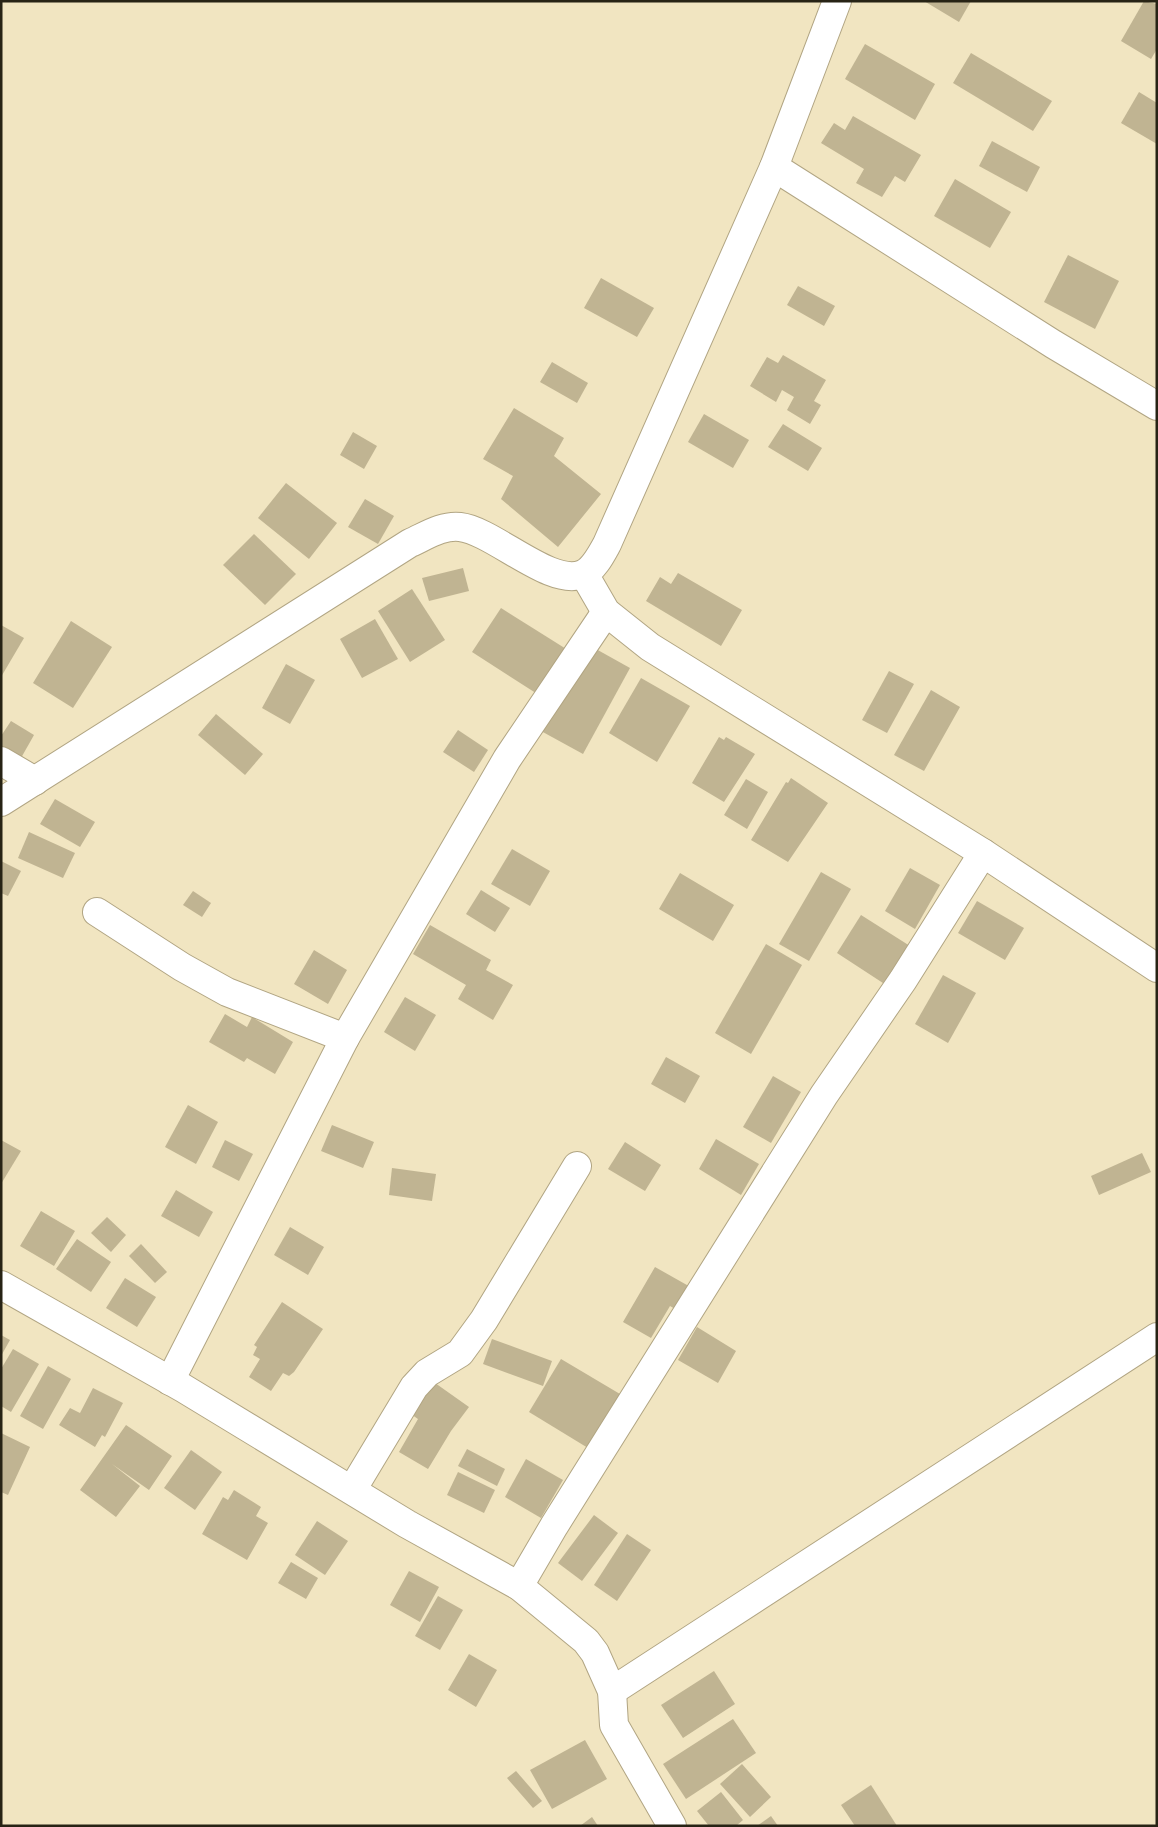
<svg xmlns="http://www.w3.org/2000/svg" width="1158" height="1827" font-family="Jost,sans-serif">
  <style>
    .building { fill: #c0b492 }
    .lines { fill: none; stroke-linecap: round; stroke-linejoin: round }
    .street-casing { stroke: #b1a583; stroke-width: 30 }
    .secondary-casing { stroke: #b1a583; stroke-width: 30 }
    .street { stroke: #fff; stroke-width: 28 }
    .secondary { stroke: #fff; stroke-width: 28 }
  </style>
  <rect width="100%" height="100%" fill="#f1e5c1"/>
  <g class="building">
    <polygon points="924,1 971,1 959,22"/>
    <polygon points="1144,1 1157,4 1157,49 1151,59 1121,41"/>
    <polygon points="865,44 935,84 915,120 845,79"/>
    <polygon points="971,53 1052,101 1033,131 953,83"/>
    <polygon points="1139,92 1157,103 1157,144 1121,123"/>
    <polygon points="853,116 921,155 905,182 895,176 882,197 856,183 864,169 821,143 834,123 845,130"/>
    <polygon points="992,141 1040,167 1027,192 979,166"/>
    <polygon points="955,179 1011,212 990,248 934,216"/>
    <polygon points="1068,255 1119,281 1095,329 1044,302"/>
    <polygon points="601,278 654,308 637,337 584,308"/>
    <polygon points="798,286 835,306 824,326 787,305"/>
    <polygon points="783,355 826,380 814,401 821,405 810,424 787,410 794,397 782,390 776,402 750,386 767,357 778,363"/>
    <polygon points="552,362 588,383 577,403 540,382"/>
    <polygon points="514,408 564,438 554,456 601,494 558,547 501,499 513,476 483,459"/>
    <polygon points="704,414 749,440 733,468 688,442"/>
    <polygon points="783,424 822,448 808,471 768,447"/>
    <polygon points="353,432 377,446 364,469 340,455"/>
    <polygon points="286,483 337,523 309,559 258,518"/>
    <polygon points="365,499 394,516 378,544 348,527"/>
    <polygon points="254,534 296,574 265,605 223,565"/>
    <polygon points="463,568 469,591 429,601 422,578"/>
    <polygon points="678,573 742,610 721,646 646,601 660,577 671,584"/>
    <polygon points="412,589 445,640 410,662 378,611"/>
    <polygon points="501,608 571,652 542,697 472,652"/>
    <polygon points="375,619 398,659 362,678 340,639"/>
    <polygon points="71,621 112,647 73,708 33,683"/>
    <polygon points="1,625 24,638 1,677"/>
    <polygon points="587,644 630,668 583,754 541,731"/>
    <polygon points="286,664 315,680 290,724 262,708"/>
    <polygon points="889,671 914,684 887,733 862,720"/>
    <polygon points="641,678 690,706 657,762 609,733"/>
    <polygon points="931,690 960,707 924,771 894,755"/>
    <polygon points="216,714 263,754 245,775 198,735"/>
    <polygon points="11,721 34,735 21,758 1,746 1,736"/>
    <polygon points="458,730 488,750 474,772 443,752"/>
    <polygon points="719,737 724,740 726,737 755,754 724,802 692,783"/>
    <polygon points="791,778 828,803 788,862 751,840 786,782 788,783"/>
    <polygon points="746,779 768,792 747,829 724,815"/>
    <polygon points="55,799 95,822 80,847 40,824"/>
    <polygon points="29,832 75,853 63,878 18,858"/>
    <polygon points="512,849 550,871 530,906 491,884"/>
    <polygon points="1,861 21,871 8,896 1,893"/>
    <polygon points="910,868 940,885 915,929 885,911"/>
    <polygon points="821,872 851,889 809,961 779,944"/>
    <polygon points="680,873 734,905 713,941 659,909"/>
    <polygon points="481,890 510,908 495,932 466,914"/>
    <polygon points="193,891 211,903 202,917 183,905"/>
    <polygon points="977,901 1024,928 1005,960 958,933"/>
    <polygon points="861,915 910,946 886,985 837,953"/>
    <polygon points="430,925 491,960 486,970 513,985 493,1020 458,999 466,985 413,954"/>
    <polygon points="766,944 802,965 751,1054 715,1033"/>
    <polygon points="314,950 347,970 328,1004 294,984"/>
    <polygon points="943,975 976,993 948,1043 915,1024"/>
    <polygon points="405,997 436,1015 415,1051 384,1032"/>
    <polygon points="225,1014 247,1027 252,1017 293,1042 275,1074 247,1058 244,1062 209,1042"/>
    <polygon points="666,1057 700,1076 685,1103 651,1084"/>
    <polygon points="773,1076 801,1092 771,1143 743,1127"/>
    <polygon points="188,1105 218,1122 196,1164 165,1147"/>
    <polygon points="332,1125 374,1142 363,1168 321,1151"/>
    <polygon points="716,1139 759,1164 741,1195 699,1169"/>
    <polygon points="1,1140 21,1151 1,1184"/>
    <polygon points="225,1140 253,1154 239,1181 212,1167"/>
    <polygon points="625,1142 661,1165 645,1191 608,1169"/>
    <polygon points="1142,1153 1151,1172 1099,1195 1091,1176"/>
    <polygon points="392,1168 436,1174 432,1201 389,1195"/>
    <polygon points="176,1190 213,1212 199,1237 161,1216"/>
    <polygon points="41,1211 75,1231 54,1266 20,1246"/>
    <polygon points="107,1217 126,1235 111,1252 91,1233"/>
    <polygon points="290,1227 324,1247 308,1275 274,1255"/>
    <polygon points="77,1239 111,1262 91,1292 56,1269"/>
    <polygon points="141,1244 167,1272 155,1283 129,1256"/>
    <polygon points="655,1267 694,1289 680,1312 670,1306 651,1338 623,1322"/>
    <polygon points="125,1278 156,1297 137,1327 106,1308"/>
    <polygon points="282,1302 323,1329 294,1372 289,1376 283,1373 271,1391 249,1377 260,1359 253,1355 257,1347 254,1345"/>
    <polygon points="697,1327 736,1351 718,1383 678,1360"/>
    <polygon points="1,1335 10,1340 1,1356"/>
    <polygon points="492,1339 552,1361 543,1386 483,1364"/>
    <polygon points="13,1349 39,1364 11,1412 1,1406 1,1369"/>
    <polygon points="561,1359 620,1394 588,1448 529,1412"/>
    <polygon points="48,1366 71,1379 43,1429 20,1416"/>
    <polygon points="428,1378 469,1407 451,1431 428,1469 399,1452 418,1419 405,1410"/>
    <polygon points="93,1388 123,1403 105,1437 102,1435 95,1447 59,1425 70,1408 80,1413"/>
    <polygon points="126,1425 172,1456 149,1490 112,1464 140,1486 116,1517 80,1490"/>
    <polygon points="1,1433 30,1447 8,1495 1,1492"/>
    <polygon points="467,1449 505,1469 497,1486 458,1466"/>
    <polygon points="191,1450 222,1472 195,1510 164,1488"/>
    <polygon points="526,1459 563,1480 541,1518 505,1497"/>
    <polygon points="458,1472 495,1490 484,1513 447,1495"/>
    <polygon points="234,1490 261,1507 256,1516 268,1523 247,1560 202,1534 223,1497 228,1500"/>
    <polygon points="594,1515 618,1533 582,1581 558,1563"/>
    <polygon points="317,1521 348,1541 325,1575 295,1555"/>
    <polygon points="627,1534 651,1550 617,1601 594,1585"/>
    <polygon points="291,1562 318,1578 306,1599 278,1583"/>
    <polygon points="409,1571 439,1587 420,1622 390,1605"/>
    <polygon points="438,1596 463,1610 440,1650 415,1636"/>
    <polygon points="469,1654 497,1670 476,1707 448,1690"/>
    <polygon points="714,1671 735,1704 683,1738 661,1705"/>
    <polygon points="733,1719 756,1753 686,1799 663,1764"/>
    <polygon points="585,1740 607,1779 552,1809 530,1770"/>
    <polygon points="742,1764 771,1797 750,1817 720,1784"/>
    <polygon points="516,1771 542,1801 533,1808 507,1778"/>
    <polygon points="871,1785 897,1826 855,1826 841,1805"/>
    <polygon points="721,1792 743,1820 736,1826 709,1826 697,1811"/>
    <polygon points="771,1816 778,1826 757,1826"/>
    <polygon points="592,1817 598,1826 580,1826"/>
  </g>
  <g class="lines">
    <g class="street-casing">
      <g id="street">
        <polyline points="774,167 1053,344 1157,406"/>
        <polyline points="584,574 606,612 650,647 983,853 1157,968"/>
        <polyline points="1,761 35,781"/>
        <polyline points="97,912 182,967 227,992 345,1038"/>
        <polyline points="1,1285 183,1388 407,1524 519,1586 586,1641 595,1653 612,1691 614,1725 672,1826"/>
        <polyline points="170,1381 345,1038 507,759 606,612"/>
        <polyline points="352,1490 414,1387 427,1373 460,1353 484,1320 577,1166"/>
        <polyline points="519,1586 554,1526 824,1095 903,980 983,853"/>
        <polyline points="612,1691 1157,1337"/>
      </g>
    </g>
    <g class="secondary-casing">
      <path id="secondary" d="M1 802 410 543C426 536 442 525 460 527 494 531 551 588 583 574 594 569 602 553 607 544L774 167 837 1"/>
    </g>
    <use href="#street" class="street"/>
    <use href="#secondary" class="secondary"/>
  </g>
  <rect width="1158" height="1827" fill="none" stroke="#272315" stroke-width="5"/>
</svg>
